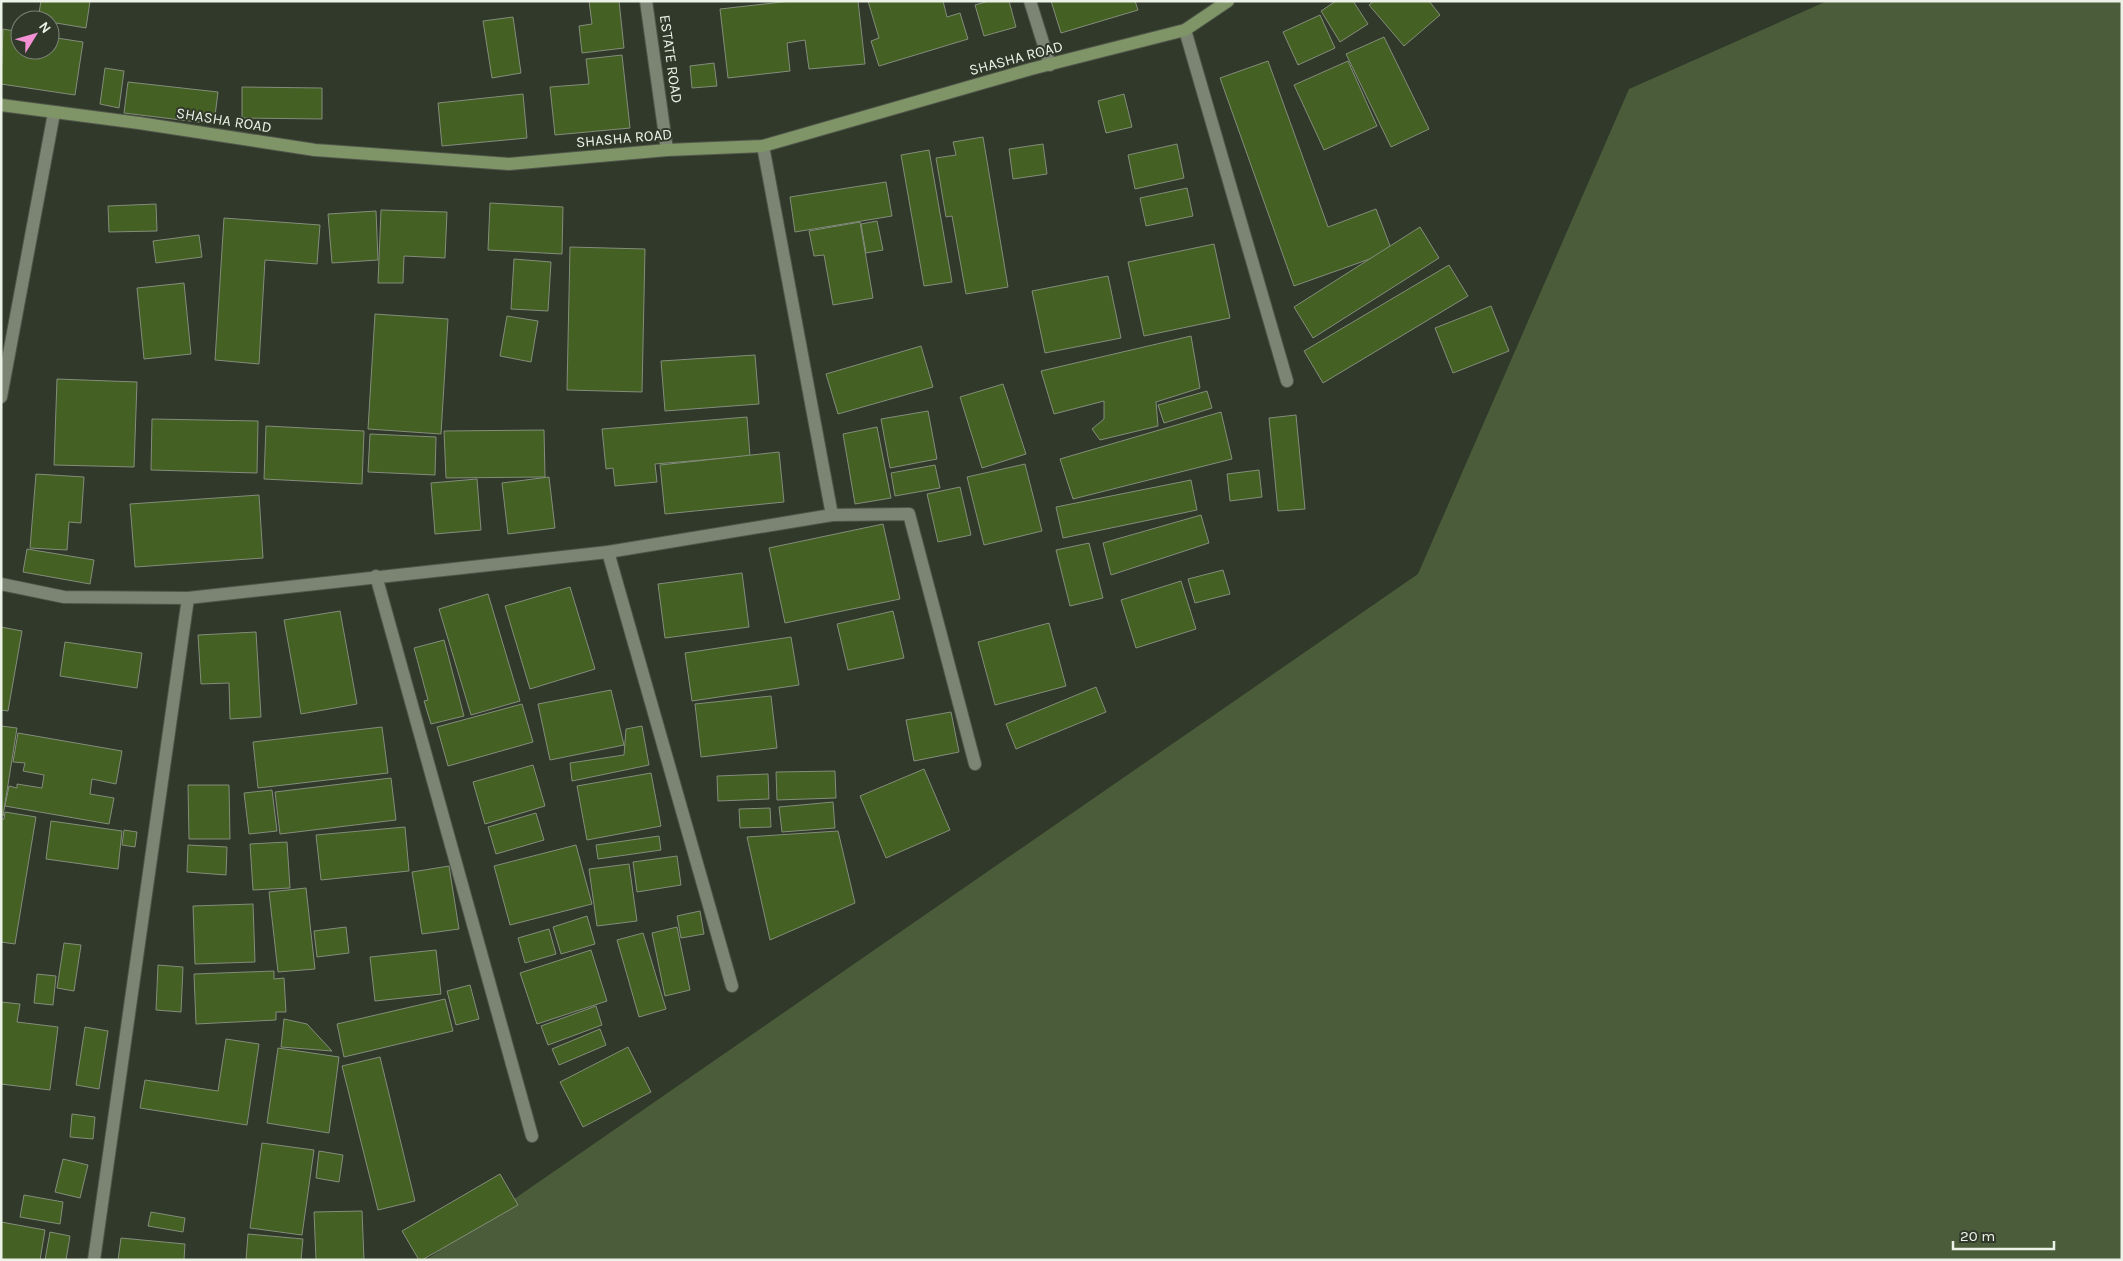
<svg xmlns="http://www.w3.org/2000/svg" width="2123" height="1261" font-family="Karla,sans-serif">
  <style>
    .green { fill: #4b5c3a }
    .building { fill: #446022; stroke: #838d7b }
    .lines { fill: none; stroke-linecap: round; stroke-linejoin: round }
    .lane-casing { stroke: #50574a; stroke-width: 14 }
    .street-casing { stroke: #50574a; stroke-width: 14 }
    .secondary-casing { stroke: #50574a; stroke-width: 14 }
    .lane { stroke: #7c8574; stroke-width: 12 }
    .street { stroke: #7c8574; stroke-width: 12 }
    .secondary { stroke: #7f9467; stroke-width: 12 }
    .labels { text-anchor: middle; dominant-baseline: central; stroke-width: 4; stroke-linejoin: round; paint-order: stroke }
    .street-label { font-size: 15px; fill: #ecf2e8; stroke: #31392a }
  </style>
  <rect width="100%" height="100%" fill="#31392a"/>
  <polygon class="green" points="1827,1 2122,1 2122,1260 426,1260 1418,574 1629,89"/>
  <g class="building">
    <polygon points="41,1 90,1 86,28 50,22 50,20 38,19"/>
    <polygon points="589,1 619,1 624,48 582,53 579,26 592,24"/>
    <polygon points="791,1 858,1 865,64 809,69 805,40 787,43 790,71 728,78 720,9"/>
    <polygon points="868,1 943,1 947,17 960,13 968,39 879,66 871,41 879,38"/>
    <polygon points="989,1 1009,1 1016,27 984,36 975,5"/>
    <polygon points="1051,1 1135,1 1138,10 1061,33"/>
    <polygon points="1336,1 1353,1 1368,24 1340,42 1321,11"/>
    <polygon points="1374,1 1429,1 1440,15 1404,46 1369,5"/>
    <polygon points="1320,15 1335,48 1298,65 1283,32"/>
    <polygon points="513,17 521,73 492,78 483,21"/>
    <polygon points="3,29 20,32 20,50 50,50 50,37 83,42 75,95 1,84"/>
    <polygon points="1384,37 1429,129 1391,147 1346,54"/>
    <polygon points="622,55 630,128 555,135 550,87 589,84 586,59"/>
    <polygon points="1268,61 1328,227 1376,209 1392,251 1294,286 1220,78"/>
    <polygon points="1348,61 1377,126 1324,150 1294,85"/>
    <polygon points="714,63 717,86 692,88 690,66"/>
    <polygon points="105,68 124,71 119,108 100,104"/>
    <polygon points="128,82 218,92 214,124 124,113"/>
    <polygon points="242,87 322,88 322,119 242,118"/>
    <polygon points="523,94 527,138 442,146 438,103"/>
    <polygon points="1124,94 1132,127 1106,133 1098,101"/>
    <polygon points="983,137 1008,287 966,294 952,216 946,217 936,158 956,155 953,142"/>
    <polygon points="1043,144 1047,174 1013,179 1009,149"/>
    <polygon points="1177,144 1184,178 1135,189 1128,155"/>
    <polygon points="929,150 952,282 924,286 901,155"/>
    <polygon points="886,182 892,216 795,232 790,197"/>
    <polygon points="1187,188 1193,216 1146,226 1140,198"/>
    <polygon points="490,203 563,207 562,254 488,250"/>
    <polygon points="156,204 157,231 109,232 108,206"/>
    <polygon points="381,210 447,212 445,258 404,256 403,283 378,283"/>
    <polygon points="376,211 378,260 332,263 328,214"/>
    <polygon points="224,218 320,225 317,264 265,260 259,364 215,360"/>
    <polygon points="877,221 883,250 866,253 861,224"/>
    <polygon points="860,222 873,298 833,305 824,255 814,256 809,231"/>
    <polygon points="1420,227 1439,258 1313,338 1294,307"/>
    <polygon points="199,235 202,257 156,263 153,241"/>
    <polygon points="1214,244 1230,318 1144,336 1128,262"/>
    <polygon points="570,247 645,249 642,392 567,390"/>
    <polygon points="514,259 551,262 548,311 511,309"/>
    <polygon points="1449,265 1468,296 1323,383 1304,351"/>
    <polygon points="1108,276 1121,338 1045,353 1032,291"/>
    <polygon points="184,283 191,354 144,359 137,288"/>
    <polygon points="1491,306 1509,351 1453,373 1435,328"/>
    <polygon points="375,314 448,319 441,434 368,429"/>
    <polygon points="507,316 538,321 531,362 500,356"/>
    <polygon points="1191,336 1200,388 1156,402 1158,426 1100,440 1092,429 1104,419 1104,401 1054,414 1041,371"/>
    <polygon points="921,346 933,387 838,414 826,374"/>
    <polygon points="755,355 759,404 665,411 661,361"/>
    <polygon points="57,379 137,382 134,467 54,465"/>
    <polygon points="1003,384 1026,454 982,468 960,397"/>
    <polygon points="1207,391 1212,408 1164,423 1158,405"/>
    <polygon points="928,411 937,459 890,468 881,419"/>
    <polygon points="1221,412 1232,459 1073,499 1060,459"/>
    <polygon points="1296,415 1305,509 1278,511 1269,418"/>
    <polygon points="747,417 750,456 655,464 657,482 615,486 613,468 606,469 602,429"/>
    <polygon points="152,419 258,421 257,473 151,470"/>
    <polygon points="266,426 364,431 362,484 264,479"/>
    <polygon points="877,427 891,498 855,504 843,434"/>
    <polygon points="544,430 545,477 446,478 444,431"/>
    <polygon points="370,434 436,437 435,475 368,472"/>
    <polygon points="779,452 784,502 665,514 660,465"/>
    <polygon points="1025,464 1042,531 984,545 967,477"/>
    <polygon points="935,465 940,488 895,496 891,473"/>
    <polygon points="1259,470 1262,497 1230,501 1227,474"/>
    <polygon points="36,474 84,477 81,523 69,522 67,550 30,548"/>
    <polygon points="549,477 555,528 508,534 502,483"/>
    <polygon points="477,479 481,530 435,534 431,483"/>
    <polygon points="1191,480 1197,510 1063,538 1056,507"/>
    <polygon points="960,487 971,535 938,542 927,494"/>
    <polygon points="259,495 263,558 135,567 130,504"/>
    <polygon points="1201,515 1209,543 1111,575 1103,543"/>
    <polygon points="883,524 900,599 785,623 769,548"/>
    <polygon points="1089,543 1103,598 1070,606 1056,550"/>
    <polygon points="27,549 94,560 90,584 23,572"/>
    <polygon points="1223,570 1230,594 1195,603 1188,579"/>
    <polygon points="742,573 749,627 665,638 658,584"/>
    <polygon points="1181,581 1196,629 1136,648 1121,600"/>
    <polygon points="570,587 595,669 530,689 505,606"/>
    <polygon points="488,594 520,701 471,715 439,609"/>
    <polygon points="340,611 357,704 301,714 284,620"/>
    <polygon points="893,611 904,658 848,670 837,624"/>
    <polygon points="1049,623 1066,686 995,705 978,642"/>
    <polygon points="1,627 22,631 8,711 1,710"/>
    <polygon points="256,632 261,717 230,719 229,683 201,684 198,635"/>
    <polygon points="791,637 799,685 692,701 685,653"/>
    <polygon points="444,640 464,716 431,724 424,701 428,700 414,648"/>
    <polygon points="65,642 142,653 137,688 60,676"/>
    <polygon points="1096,687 1106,712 1016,749 1006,724"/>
    <polygon points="611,690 624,745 550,760 538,704"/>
    <polygon points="771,696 777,748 701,757 695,704"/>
    <polygon points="522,704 533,742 448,766 437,727"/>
    <polygon points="951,712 959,752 914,761 906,720"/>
    <polygon points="1,726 17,728 3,816 1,816"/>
    <polygon points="642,726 649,765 572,781 570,763 624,755 626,729"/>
    <polygon points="382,727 388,773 258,788 253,742"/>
    <polygon points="18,733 122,751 116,784 92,779 90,794 114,798 109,824 5,806 9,786 17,788 17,784 42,788 44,775 23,771 25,763 13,762"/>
    <polygon points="533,765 545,806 485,824 473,782"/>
    <polygon points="924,769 950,830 886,858 860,796"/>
    <polygon points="835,771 836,798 777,800 776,772"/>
    <polygon points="651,773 661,826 587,840 577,786"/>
    <polygon points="768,774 769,799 718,801 717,776"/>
    <polygon points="391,778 396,820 280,834 275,792"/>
    <polygon points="188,785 229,785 230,839 189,839"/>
    <polygon points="272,790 277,831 249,834 244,793"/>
    <polygon points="833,802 835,828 782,832 779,807"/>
    <polygon points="770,808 771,827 740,828 739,809"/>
    <polygon points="5,812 36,817 15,944 1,942 1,819 4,819"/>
    <polygon points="536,813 544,840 496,854 488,827"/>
    <polygon points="51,821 122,831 118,869 46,859"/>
    <polygon points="405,827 409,871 321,880 316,835"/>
    <polygon points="124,830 137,832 135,847 122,845"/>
    <polygon points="838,831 855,903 770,940 747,837"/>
    <polygon points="659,836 661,850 598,859 596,845"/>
    <polygon points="287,842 290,888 253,890 250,844"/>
    <polygon points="188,845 227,847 226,875 187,872"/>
    <polygon points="576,845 592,904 510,925 494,866"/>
    <polygon points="677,856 681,885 637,892 633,862"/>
    <polygon points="629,864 637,921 597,926 589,869"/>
    <polygon points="449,866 459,929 422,934 412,872"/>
    <polygon points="306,888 315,969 278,972 269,892"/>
    <polygon points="253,904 255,962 195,964 193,906"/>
    <polygon points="700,911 704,934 681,938 677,916"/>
    <polygon points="587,916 595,944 561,954 553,927"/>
    <polygon points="346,927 349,953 317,957 314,931"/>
    <polygon points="677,927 690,990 665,996 652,933"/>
    <polygon points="549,929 556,954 525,963 518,938"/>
    <polygon points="643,933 666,1009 639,1017 617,940"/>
    <polygon points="64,943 81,945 74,991 57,988"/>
    <polygon points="436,950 441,994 375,1001 370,957"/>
    <polygon points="591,950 607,1001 537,1024 520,973"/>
    <polygon points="158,965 183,967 181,1012 156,1010"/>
    <polygon points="274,971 274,979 284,978 286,1012 276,1012 276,1020 196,1024 194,974"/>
    <polygon points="37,974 56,976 53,1005 34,1003"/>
    <polygon points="470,985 479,1019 456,1025 447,991"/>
    <polygon points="445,999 453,1031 344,1057 337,1024"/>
    <polygon points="1,1002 20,1004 17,1022 58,1027 50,1090 1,1084"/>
    <polygon points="596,1006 602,1025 548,1045 541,1026"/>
    <polygon points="284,1019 307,1024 332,1051 281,1047"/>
    <polygon points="85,1027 108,1031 99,1089 76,1085"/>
    <polygon points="600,1029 606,1045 559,1065 552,1049"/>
    <polygon points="226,1039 259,1044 247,1125 140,1108 145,1080 218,1091"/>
    <polygon points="628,1047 651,1092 583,1127 560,1082"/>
    <polygon points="278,1048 339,1057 329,1133 267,1123"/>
    <polygon points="380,1057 415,1201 378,1210 342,1066"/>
    <polygon points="72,1114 95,1117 93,1139 70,1137"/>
    <polygon points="262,1143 314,1150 302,1235 250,1228"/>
    <polygon points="319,1151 343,1155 339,1182 316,1178"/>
    <polygon points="63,1159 88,1165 80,1198 55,1192"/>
    <polygon points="500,1174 518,1205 422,1260 419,1260 402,1231"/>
    <polygon points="24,1195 63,1202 60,1224 20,1217"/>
    <polygon points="362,1211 364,1260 316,1260 314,1212"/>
    <polygon points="151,1212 185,1218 183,1232 148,1226"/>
    <polygon points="1,1222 45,1230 40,1260 1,1260"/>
    <polygon points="50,1232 70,1236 66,1260 45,1260"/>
    <polygon points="248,1234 303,1239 301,1260 246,1260"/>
    <polygon points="121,1238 185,1244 184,1260 118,1260"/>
  </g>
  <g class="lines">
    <g class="lane-casing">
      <polyline id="lane" points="1030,1 1050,65"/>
    </g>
    <g class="street-casing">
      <g id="street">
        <polyline points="646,1 667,150"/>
        <polyline points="1185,30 1287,381"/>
        <polyline points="1,397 54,113"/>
        <polyline points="832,515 909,514 975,764"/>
        <polyline points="608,552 732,986"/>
        <polyline points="376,576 532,1136"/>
        <polyline points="1,584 64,597 188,598 608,552 832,515 763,146"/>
        <polyline points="94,1260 188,598"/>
      </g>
    </g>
    <g class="secondary-casing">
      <polyline id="secondary" points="1,105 139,123 315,150 509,164 667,150 763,146 1031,69 1185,30 1228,1"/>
    </g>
    <use href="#lane" class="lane"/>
    <use href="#street" class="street"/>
    <use href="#secondary" class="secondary"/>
  </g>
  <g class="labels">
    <g class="street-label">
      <text transform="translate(1016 58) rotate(-15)">SHASHA ROAD</text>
      <text transform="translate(671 59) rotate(82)">ESTATE ROAD</text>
      <text transform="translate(224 120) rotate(9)">SHASHA ROAD</text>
      <text transform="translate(624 138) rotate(-5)">SHASHA ROAD</text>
    </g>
  </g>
  <rect width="2123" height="1261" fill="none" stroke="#ecf2e8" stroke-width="5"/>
  <g transform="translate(35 35) rotate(53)"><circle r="24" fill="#31392a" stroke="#7c8376"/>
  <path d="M0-4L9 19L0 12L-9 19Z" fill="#f491d4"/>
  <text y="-8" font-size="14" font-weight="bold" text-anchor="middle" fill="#ecf2e8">N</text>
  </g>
  <path d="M1953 1241v8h101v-8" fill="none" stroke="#ecf2e8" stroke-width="2.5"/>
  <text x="1960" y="1241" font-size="15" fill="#ecf2e8" stroke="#31392a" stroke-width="4" paint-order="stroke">20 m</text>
</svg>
